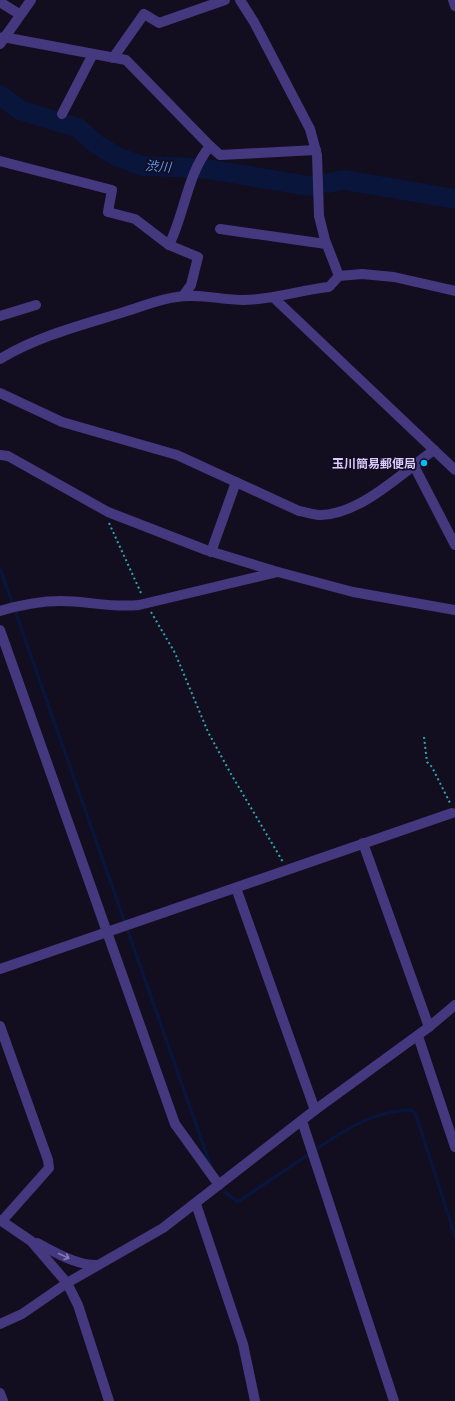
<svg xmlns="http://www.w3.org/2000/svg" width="455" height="1401" font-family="'Titillium Web','Noto Sans JP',sans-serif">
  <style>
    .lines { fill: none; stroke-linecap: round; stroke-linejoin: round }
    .stream { stroke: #09153b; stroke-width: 3.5 }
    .river { stroke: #09153b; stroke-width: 20 }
    .path { stroke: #2ea6af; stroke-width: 2; stroke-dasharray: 2 3; stroke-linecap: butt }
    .minor { stroke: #44387e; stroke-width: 10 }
    .oneway { stroke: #877ab8 }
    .poi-dot { fill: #02bcf3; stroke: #120d1f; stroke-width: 1.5 }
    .labels { text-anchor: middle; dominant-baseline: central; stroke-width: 3.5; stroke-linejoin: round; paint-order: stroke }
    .poi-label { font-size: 12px; font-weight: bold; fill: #d8cbfe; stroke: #120d1f; text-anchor: end }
    .water-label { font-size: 13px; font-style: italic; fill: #5a9dfd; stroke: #120d1f }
  </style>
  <rect width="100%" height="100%" fill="#120d1f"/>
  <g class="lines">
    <g class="stream">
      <polyline points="0,568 211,1167"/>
      <path d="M225 1192 238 1202C259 1187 281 1173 302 1159 335 1136 371 1110 412 1110L416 1115 455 1236"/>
    </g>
    <g class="river">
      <polyline points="0,95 20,110 78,128 96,144 118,157 142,166 201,168 309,186"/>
      <polyline points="328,183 344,180 455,199"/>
    </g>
    <g class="path">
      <polyline points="109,523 141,593"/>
      <polyline points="151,612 175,653 208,732 231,774 283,862"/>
      <polyline points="424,737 427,762 432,767 450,803"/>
    </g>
    <g class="minor">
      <polyline points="240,0 254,22 310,129 317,155 319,216 325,240 339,276"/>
      <polyline points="453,0 455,6"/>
      <polyline points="0,2 19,14"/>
      <polyline points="3,37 126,60 210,146 220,155 316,150"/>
      <polyline points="0,44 31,0"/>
      <polyline points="113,58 144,14 159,23 225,0"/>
      <polyline points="62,114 93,54"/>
      <path d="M0 161 112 190 108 212 135 219 169 245C185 213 187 174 210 146"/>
      <polyline points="220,229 326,244"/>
      <polyline points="169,245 198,257 191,285 183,296"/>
      <polyline points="274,298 455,470"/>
      <polyline points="0,316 36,305"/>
      <path d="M0 359C38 336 82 325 124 312 141 307 159 299 177 297 199 293 221 300 243 300 272 300 300 290 329 287L339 276 362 274 394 277 455 291"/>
      <path d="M0 393 62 422 177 455 299 511C306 512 314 515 321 515 361 514 403 472 434 450"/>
      <polyline points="0,455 8,456 108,512 206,550 278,572 353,592 455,610"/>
      <polyline points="413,464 455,545"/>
      <polyline points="211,552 236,482"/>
      <path d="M0 611C20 605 39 601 61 601 87 601 112 608 139 605L278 572"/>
      <polyline points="0,630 175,1124 219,1185"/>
      <polyline points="363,843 429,1027"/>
      <polyline points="236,888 315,1110"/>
      <polyline points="0,969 452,813"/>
      <polyline points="0,1026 48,1160 49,1168 2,1221"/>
      <polyline points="418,1036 455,1147"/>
      <polyline points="302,1121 394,1401"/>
      <polyline points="196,1204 243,1344 255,1401"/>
      <polyline points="0,1220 31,1241 67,1283 78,1305 109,1401"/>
      <path d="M37 1243C55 1252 77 1266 98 1265"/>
      <polyline points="0,1324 22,1314 67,1283 163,1228 315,1110 429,1027 455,1005"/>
      <polyline points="0,1393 3,1401"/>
    </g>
  </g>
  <defs><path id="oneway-shaft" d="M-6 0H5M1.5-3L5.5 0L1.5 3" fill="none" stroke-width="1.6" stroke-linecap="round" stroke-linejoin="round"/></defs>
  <use class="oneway" href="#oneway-shaft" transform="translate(64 1256) rotate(25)"/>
  <circle class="poi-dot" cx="424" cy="463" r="4"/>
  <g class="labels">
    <g class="poi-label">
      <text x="416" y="463">玉川簡易郵便局</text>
    </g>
    <g class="water-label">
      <text transform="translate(158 166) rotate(4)">渋川</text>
    </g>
  </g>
</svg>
